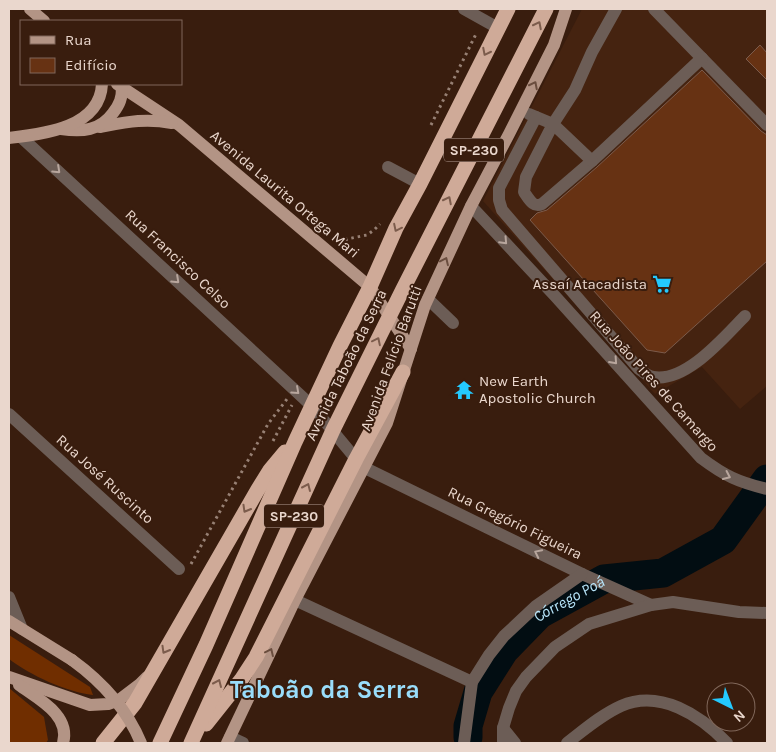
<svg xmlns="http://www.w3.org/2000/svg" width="776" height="752" font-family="Karla,sans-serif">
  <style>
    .built { fill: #452310 }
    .green { fill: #702e00 }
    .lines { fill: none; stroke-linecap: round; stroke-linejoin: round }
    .river { stroke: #020d12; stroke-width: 29 }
    .building { fill: #673213; stroke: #7c5b4b }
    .path { stroke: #978074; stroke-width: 3; stroke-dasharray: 2.5 4; stroke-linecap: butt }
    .minor { stroke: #6c5d56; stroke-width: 12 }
    .major { stroke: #b39485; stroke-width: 12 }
    .highway { stroke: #cfaa98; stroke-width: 15 }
    .major-bridge { stroke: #b39485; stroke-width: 12 }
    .oneway { stroke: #7c5c4c }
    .oneway2 { stroke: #6a4d3e }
    .oneway3 { stroke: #b8a69d }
    .labels { text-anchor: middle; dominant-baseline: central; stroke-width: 4; stroke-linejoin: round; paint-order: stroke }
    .shield { fill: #391d0e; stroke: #b59f94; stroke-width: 1 }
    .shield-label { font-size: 14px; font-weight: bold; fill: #ead7cd }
    .street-label { font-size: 15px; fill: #ead7cd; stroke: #391d0e }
    .poi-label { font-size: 15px; fill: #ead7cd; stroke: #391d0e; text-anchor: end }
    .water-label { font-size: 16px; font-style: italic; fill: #b8e6fb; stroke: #391d0e }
    .town-label { font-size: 25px; font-weight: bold; fill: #99ddfb; stroke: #391d0e }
  </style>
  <rect width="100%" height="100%" fill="#391d0e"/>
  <polygon class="built" points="582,9 767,9 767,386 740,409 702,367 655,394 483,201"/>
  <g class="green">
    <path d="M9 635 90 687 93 695C66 692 30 675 9 659Z"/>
    <polygon points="9,688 44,717 48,740 46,743 9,743"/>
  </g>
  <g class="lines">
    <path class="river" id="s1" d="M468 737V726L478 692 504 651 540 614 604 579 663 573 723 540 767 479"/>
  </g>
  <g class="building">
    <polygon points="760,45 767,53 767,80 746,59"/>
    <polygon points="702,70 761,131 767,135 767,261 665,353 647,350 530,220 537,213 547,210 597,167"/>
  </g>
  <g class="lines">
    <g class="path">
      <polyline points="431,125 477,32"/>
      <polyline points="342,246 347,239 367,235 374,230 380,224"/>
      <polyline points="273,441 292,405"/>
      <polyline points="191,564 268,424 287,399"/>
    </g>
    <g class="minor">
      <polyline points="464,9 498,28"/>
      <polyline points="654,9 767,125"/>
      <path d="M529 114 553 124 526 177 524 192C529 199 533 208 542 204L592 161 702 58"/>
      <path d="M536 117 499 188V200L502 210 639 369C643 372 648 376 653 377 686 383 724 337 745 316"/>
      <polyline points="21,137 312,406 356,459 365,468 582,574 651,605"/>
      <polyline points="592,161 553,124 575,90 592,52 616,9"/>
      <polyline points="388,167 420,184"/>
      <path d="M471 206 555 296 701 458C725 476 738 482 767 489"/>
      <polyline points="428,299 453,323"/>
      <polyline points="9,414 179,569"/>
      <polyline points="9,597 22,629"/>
      <polyline points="295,600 472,682"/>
      <polyline points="503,728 515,743"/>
      <polyline points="230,737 243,743"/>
      <polyline points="464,743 472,682 489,655 504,636 536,606 582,574"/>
      <polyline points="503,743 503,728 509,708 516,691 526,677 555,647 589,624 651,605 673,602 739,612 767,613"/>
      <path d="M567 743C584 730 601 715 621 706 660 689 700 715 727 743"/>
    </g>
    <g class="major">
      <polyline points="30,9 44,21"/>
      <polyline points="117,84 179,125 370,287 411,349"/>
      <path d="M100 127C127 122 145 118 172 123"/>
      <path d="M61 129C82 132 100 131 113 113 120 104 122 98 122 87"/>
      <path d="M9 138C43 134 100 128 102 84"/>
      <polyline points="9,621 72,660"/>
      <polyline points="9,677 90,705 108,704 119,700 140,684 147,677"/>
      <path d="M19 685C38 699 71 715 63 743"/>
      <polyline points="227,743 295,600 387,423 425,305 471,206 509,134 554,45 566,9"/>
    </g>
    <g class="highway">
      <polyline points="206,724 241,680 256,657 356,459 403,372"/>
      <polyline points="103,743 135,703 257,491 270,470 285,452"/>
      <polyline points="160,743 206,645 295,442 340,346 370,287 396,228 420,184 508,9"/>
      <polyline points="191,743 333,430 402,291 546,9"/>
    </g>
    <path class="major-bridge" d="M72 660C101 681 127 709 141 743"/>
  </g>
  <defs><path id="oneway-chevron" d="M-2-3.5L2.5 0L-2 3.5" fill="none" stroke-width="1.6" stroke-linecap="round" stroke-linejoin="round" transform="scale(1.25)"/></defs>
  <g class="oneway">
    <use href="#oneway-chevron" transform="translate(538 25) rotate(-63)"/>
    <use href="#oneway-chevron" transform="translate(486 52) rotate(117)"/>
    <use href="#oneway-chevron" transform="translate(448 200) rotate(-63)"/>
    <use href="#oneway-chevron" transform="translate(397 228) rotate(116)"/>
    <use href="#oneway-chevron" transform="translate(377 341) rotate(-64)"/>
    <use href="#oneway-chevron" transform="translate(307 487) rotate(-66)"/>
    <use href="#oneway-chevron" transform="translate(246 509) rotate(120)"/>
    <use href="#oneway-chevron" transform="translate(165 650) rotate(120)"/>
    <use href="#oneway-chevron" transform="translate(218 683) rotate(-66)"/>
  </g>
  <g class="oneway2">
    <use href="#oneway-chevron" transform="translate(534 85) rotate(-63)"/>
    <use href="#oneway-chevron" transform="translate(445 261) rotate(-65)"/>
    <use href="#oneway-chevron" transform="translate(270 652) rotate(-65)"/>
  </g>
  <g class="oneway3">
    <use href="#oneway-chevron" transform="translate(57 170) rotate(43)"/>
    <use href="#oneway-chevron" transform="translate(504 241) rotate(47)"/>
    <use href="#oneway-chevron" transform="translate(176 280) rotate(43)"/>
    <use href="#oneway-chevron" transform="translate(614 361) rotate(48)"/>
    <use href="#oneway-chevron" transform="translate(296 391) rotate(42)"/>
    <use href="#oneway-chevron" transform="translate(727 476) rotate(25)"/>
    <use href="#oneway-chevron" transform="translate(538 553) rotate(-154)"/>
  </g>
  <defs>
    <g id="supermarket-bare" transform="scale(1.5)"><path d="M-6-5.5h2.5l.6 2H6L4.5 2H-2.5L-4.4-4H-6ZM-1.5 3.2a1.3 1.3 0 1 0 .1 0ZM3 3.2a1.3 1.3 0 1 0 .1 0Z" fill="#24c9fe" stroke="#391d0e" stroke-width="2.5" paint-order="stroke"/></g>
    <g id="temple-bare" transform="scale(1.5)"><path d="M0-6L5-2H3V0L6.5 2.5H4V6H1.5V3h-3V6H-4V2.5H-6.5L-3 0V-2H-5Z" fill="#24c9fe" stroke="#391d0e" stroke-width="2.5" paint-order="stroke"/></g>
  </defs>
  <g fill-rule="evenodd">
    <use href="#supermarket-bare" x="662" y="284"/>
    <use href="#temple-bare" x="464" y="390"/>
  </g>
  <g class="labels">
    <g class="shield">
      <rect x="444" y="138.5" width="60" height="23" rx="4"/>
      <rect x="264" y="504.5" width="60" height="23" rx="4"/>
    </g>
    <g class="shield-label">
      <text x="474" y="150">SP-230</text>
      <text x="294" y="516">SP-230</text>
    </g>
    <g class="street-label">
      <text transform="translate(285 194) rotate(40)">Avenida Laurita Ortega Mari</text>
      <text transform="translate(178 259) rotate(43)">Rua Francisco Celso</text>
      <text transform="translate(391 358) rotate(-70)">Avenida Felício Barutti</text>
      <text transform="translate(346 365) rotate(-64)">Avenida Taboão da Serra</text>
      <text transform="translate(654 381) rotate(48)">Rua João Pires de Camargo</text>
      <text transform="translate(105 479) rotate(42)">Rua José Ruscinto</text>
      <text transform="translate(515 523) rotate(26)">Rua Gregório Figueira</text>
    </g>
    <g class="poi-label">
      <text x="647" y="284">Assaí Atacadista</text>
      <text x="479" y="381" text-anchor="start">New Earth<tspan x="479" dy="17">Apostolic Church</tspan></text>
    </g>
    <g class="water-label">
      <text stroke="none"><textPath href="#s1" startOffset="179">Córrego Poá</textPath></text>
    </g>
    <g class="town-label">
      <text x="325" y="689">Taboão da Serra</text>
    </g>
  </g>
  <rect width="776" height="752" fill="none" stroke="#ead7cd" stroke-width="20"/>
  <rect x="20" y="20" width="162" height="65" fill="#391d0e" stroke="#80675a"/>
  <rect x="30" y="36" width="25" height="8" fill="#b39485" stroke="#80675a"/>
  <text x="65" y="45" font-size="15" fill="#ead7cd">Rua</text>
  <rect x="30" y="58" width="25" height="15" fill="#673213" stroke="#80675a"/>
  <text x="65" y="70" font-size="15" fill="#ead7cd">Edifício</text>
  <g transform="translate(731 707) rotate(138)"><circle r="24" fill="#391d0e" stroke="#80675a"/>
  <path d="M0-4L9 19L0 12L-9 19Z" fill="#24c9fe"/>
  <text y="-8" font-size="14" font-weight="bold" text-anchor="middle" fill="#ead7cd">N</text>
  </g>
</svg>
